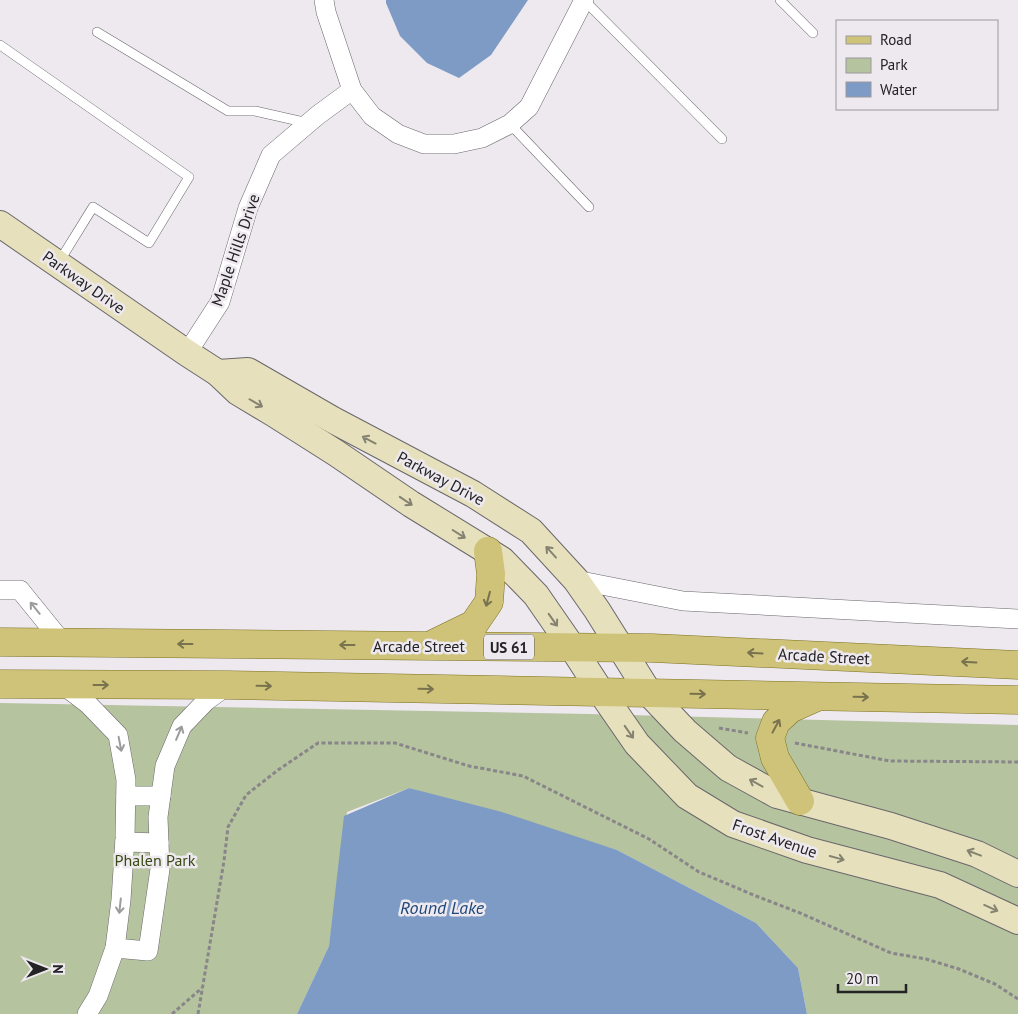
<svg xmlns="http://www.w3.org/2000/svg" width="1018" height="1014" font-family="'PT Sans',sans-serif">
  <style>
    .green { fill: #b5c39e }
    .water { fill: #7d9bc4 }
    .lines { fill: none; stroke-linecap: round; stroke-linejoin: round }
    .lane-casing { stroke: #6a676c; stroke-width: 10 }
    .street-casing { stroke: #6a676c; stroke-width: 20 }
    .secondary-casing { stroke: #6a676c; stroke-width: 28 }
    .primary-casing { stroke: #7d7121; stroke-width: 29 }
    .path { stroke: #89868a; stroke-width: 3; stroke-dasharray: 4 2.5; stroke-linecap: butt }
    .lane { stroke: #fff; stroke-width: 9 }
    .street { stroke: #fff; stroke-width: 19 }
    .secondary { stroke: #e6e1bc; stroke-width: 26 }
    .primary { stroke: #cec379; stroke-width: 28 }
    .oneway { stroke: #848270 }
    .oneway2 { stroke: #78724e }
    .oneway3 { stroke: #9c9c9c }
    .labels { text-anchor: middle; dominant-baseline: central; stroke-width: 5; stroke-linejoin: round; paint-order: stroke }
    .shield { fill: #ede9ef; stroke: #605e61; stroke-width: 1 }
    .shield-label { font-size: 15px; font-weight: bold; fill: #232224 }
    .street-label { font-size: 16px; fill: #232224; stroke: #ede9ef }
    .park-label { font-size: 16px; fill: #384912; stroke: #ede9ef }
    .water-label { font-size: 18px; font-style: italic; fill: #1d467a; stroke: #ede9ef }
  </style>
  <rect width="100%" height="100%" fill="#ede9ef"/>
  <polygon class="green" points="0,703 589,714 1018,725 1018,1014 807,1014 798,968 756,923 617,850 409,788 347,812 329,946 297,1014 0,1014"/>
  <g class="water">
    <polygon points="386,0 528,0 491,55 459,78 427,63 400,36 386,3"/>
    <polygon points="409,788 502,812 617,850 756,923 798,968 807,1014 297,1014 329,946 344,816"/>
  </g>
  <g class="lines">
    <g class="lane-casing">
      <g id="lane">
        <polyline points="584,0 722,139"/>
        <polyline points="780,0 813,33"/>
        <polyline points="97,32 228,111 255,111 308,123"/>
        <polyline points="0,45 189,177 149,243 93,207 59,262"/>
        <polyline points="510,124 589,207"/>
      </g>
    </g>
    <g class="street-casing">
      <g id="street">
        <polyline points="324,0 326,12 352,90 372,116 398,134 424,144 454,144 482,138 510,124 529,107 584,0"/>
        <polyline points="187,353 220,302 248,208 271,155 318,115 352,90"/>
        <polyline points="576,580 683,601 1018,619"/>
        <polyline points="0,590 20,590 63,643"/>
        <polyline points="63,685 88,704 118,735 126,780 125,838 121,900 115,948 98,996 87,1014"/>
        <polyline points="126,796 161,796"/>
        <polyline points="125,842 159,843"/>
        <polyline points="115,948 148,951 160,869 158,817 165,766 182,726 206,701 228,685"/>
      </g>
    </g>
    <g class="secondary-casing">
      <g id="secondary">
        <polyline points="0,224 187,353 218,373 238,392 273,413 336,453 411,504 502,560 536,595 572,647 601,692 637,744 687,796 733,824 807,850 940,885 1018,921"/>
        <polyline points="218,373 248,371 333,420 473,494 531,531 576,580 597,610 649,693 685,731 728,768 777,795 891,826 977,854 1018,874"/>
      </g>
    </g>
    <g class="primary-casing">
      <g id="primary">
        <polyline points="0,642 652,648 1018,665"/>
        <polyline points="435,643 474,624 489,602 491,574 488,551"/>
        <polyline points="0,684 228,685 1018,700"/>
        <polyline points="800,801 775,758 770,738 776,722 790,709 817,697"/>
      </g>
    </g>
    <g class="path">
      <polyline points="719,728 748,733"/>
      <polyline points="795,743 890,761 1018,762"/>
      <polyline points="172,1014 202,988"/>
      <polyline points="198,1014 224,861 228,827 246,795 278,770 318,743 395,743 469,766 523,776 649,839 699,872 756,896 800,913 891,953 926,959 959,969 995,984 1018,999"/>
    </g>
    <use href="#lane" class="lane"/>
    <use href="#street" class="street"/>
    <use href="#secondary" class="secondary"/>
    <use href="#primary" class="primary"/>
  </g>
  <defs><path id="oneway-shaft" d="M-6 0H5M1.5-3L5.5 0L1.5 3" fill="none" stroke-width="1.6" stroke-linecap="round" stroke-linejoin="round" transform="scale(1.25)"/></defs>
  <g class="oneway">
    <use href="#oneway-shaft" transform="translate(256 403) rotate(30)"/>
    <use href="#oneway-shaft" transform="translate(369 440) rotate(-152)"/>
    <use href="#oneway-shaft" transform="translate(406 501) rotate(34)"/>
    <use href="#oneway-shaft" transform="translate(459 534) rotate(32)"/>
    <use href="#oneway-shaft" transform="translate(551 552) rotate(-132)"/>
    <use href="#oneway-shaft" transform="translate(553 620) rotate(55)"/>
    <use href="#oneway-shaft" transform="translate(629 732) rotate(55)"/>
    <use href="#oneway-shaft" transform="translate(756 783) rotate(-151)"/>
    <use href="#oneway-shaft" transform="translate(974 853) rotate(-159)"/>
    <use href="#oneway-shaft" transform="translate(837 858) rotate(15)"/>
    <use href="#oneway-shaft" transform="translate(991 908) rotate(24)"/>
  </g>
  <g class="oneway2">
    <use href="#oneway-shaft" transform="translate(488 599) rotate(105)"/>
    <use href="#oneway-shaft" transform="translate(185 644) rotate(-180)"/>
    <use href="#oneway-shaft" transform="translate(347 645) rotate(-180)"/>
    <use href="#oneway-shaft" transform="translate(755 653) rotate(-177)"/>
    <use href="#oneway-shaft" transform="translate(969 662) rotate(-177)"/>
    <use href="#oneway-shaft" transform="translate(101 685)"/>
    <use href="#oneway-shaft" transform="translate(264 686) rotate(1)"/>
    <use href="#oneway-shaft" transform="translate(426 689) rotate(1)"/>
    <use href="#oneway-shaft" transform="translate(698 694) rotate(1)"/>
    <use href="#oneway-shaft" transform="translate(861 697) rotate(1)"/>
    <use href="#oneway-shaft" transform="translate(776 726) rotate(-62)"/>
  </g>
  <g class="oneway3">
    <use href="#oneway-shaft" transform="translate(35 608) rotate(-129)"/>
    <use href="#oneway-shaft" transform="translate(179 733) rotate(-67)"/>
    <use href="#oneway-shaft" transform="translate(120 744) rotate(79)"/>
    <use href="#oneway-shaft" transform="translate(120 906) rotate(96)"/>
  </g>
  <g class="labels">
    <rect class="shield" x="484" y="634.5" width="50" height="25" rx="4"/>
    <g class="shield-label">
      <text x="509" y="647">US 61</text>
    </g>
    <g class="street-label">
      <text transform="translate(235 250) rotate(-71)">Maple Hills Drive</text>
      <text transform="translate(84 282) rotate(35)">Parkway Drive</text>
      <text transform="translate(441 478) rotate(28)">Parkway Drive</text>
      <text x="419" y="646">Arcade Street</text>
      <text transform="translate(824 656) rotate(3)">Arcade Street</text>
      <text transform="translate(775 838) rotate(19)">Frost Avenue</text>
    </g>
    <g class="park-label">
      <text x="155" y="860">Phalen Park</text>
    </g>
    <g class="water-label">
      <text x="442" y="907">Round Lake</text>
    </g>
  </g>
  <rect x="836" y="20" width="162" height="90" fill="#ede9ef" stroke="#9c999e"/>
  <rect x="846" y="36" width="25" height="8" fill="#cec379" stroke="#9c999e"/>
  <text x="880" y="45" font-size="15" fill="#232224">Road</text>
  <rect x="846" y="58" width="25" height="15" fill="#b5c39e" stroke="#9c999e"/>
  <text x="880" y="70" font-size="15" fill="#232224">Park</text>
  <rect x="846" y="82" width="25" height="15" fill="#7d9bc4" stroke="#9c999e"/>
  <text x="880" y="95" font-size="15" fill="#232224">Water</text>
  <g transform="translate(45 969) rotate(90)" stroke="#ede9ef" stroke-width="4" paint-order="stroke">
  <path d="M0-4L9 19L0 12L-9 19Z" fill="#232224"/>
  <text y="-8" font-size="14" font-weight="bold" text-anchor="middle" fill="#232224">N</text>
  </g>
  <path d="M838 984v8h68v-8" fill="none" stroke="#232224" stroke-width="2.5"/>
  <text x="846" y="984" font-size="15" fill="#232224" stroke="#ede9ef" stroke-width="4" paint-order="stroke">20 m</text>
</svg>
